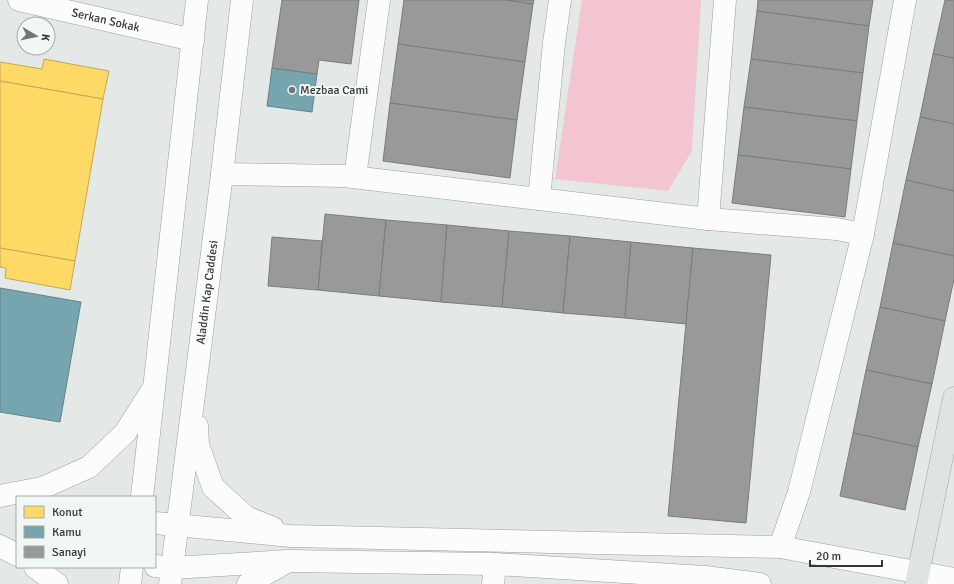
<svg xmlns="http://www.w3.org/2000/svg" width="954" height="584" font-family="Signika,sans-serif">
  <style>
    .green { fill: #f2c5d1 }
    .homes { fill: #ffd966; stroke: #c2a958 }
    .public { fill: #76a5af; stroke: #62848b }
    .industry { fill: #999; stroke: #7b7c7c }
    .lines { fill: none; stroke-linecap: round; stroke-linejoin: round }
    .minor-casing { stroke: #9c9f9e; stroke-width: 23 }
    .major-casing { stroke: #98a5a1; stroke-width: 23 }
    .minor { stroke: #fbfcfb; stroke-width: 22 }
    .major { stroke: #dde4e2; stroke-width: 22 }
    .poi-dot { fill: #727674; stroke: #f0f7f5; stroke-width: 1.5 }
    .labels { text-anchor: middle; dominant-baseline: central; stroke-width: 4; stroke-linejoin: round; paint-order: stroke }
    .street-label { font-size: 12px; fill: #353837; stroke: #f0f7f5 }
    .poi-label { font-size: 12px; fill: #353837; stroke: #f0f7f5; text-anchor: start }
  </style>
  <rect width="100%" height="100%" fill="#e4e8e6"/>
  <polygon class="green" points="582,0 701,0 692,151 668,191 555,179"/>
  <g class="homes">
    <polygon points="44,59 109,71 103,99 0,81 0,62 42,69"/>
    <polygon points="0,81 103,99 75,261 0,248"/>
    <polygon points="0,248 75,261 70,290 5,278 6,268 0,267"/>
  </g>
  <g class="public">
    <polygon points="272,68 317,74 312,112 267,106"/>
    <polygon points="0,288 81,302 60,422 0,412"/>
  </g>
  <g class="industry">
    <polygon points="282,0 359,0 351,64 319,60 317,74 272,68"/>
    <polygon points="404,0 507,0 533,4 525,62 398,44"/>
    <polygon points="507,0 534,0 533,4"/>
    <polygon points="758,0 873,0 869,26 757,11"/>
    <polygon points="945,0 954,0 954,58 933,54"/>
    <polygon points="757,11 869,26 863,73 751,59"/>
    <polygon points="398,44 525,62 517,120 390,103"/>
    <polygon points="933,54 954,58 954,124 920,117"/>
    <polygon points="751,59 863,73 857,121 744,107"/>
    <polygon points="390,103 517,120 510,178 383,161"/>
    <polygon points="744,107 857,121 851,169 738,155"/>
    <polygon points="920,117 954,124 954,191 906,180"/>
    <polygon points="738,155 851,169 845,217 732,203"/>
    <polygon points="906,180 954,191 954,256 893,243"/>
    <polygon points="325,214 386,220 379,296 318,290"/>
    <polygon points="386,220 447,225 441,302 379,296"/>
    <polygon points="447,225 509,231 502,307 441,302"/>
    <polygon points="509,231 570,236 563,313 502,307"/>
    <polygon points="570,236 631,242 625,318 563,313"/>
    <polygon points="272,237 322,241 318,290 268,286"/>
    <polygon points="631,242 693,248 686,324 625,318"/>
    <polygon points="893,243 954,256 954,279 945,321 880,307"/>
    <polygon points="693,248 771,255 746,523 668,516"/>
    <polygon points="880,307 945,321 932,384 866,370"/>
    <polygon points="866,370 932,384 918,447 853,433"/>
    <polygon points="853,433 918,447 905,510 840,496"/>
  </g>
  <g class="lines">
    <g class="minor-casing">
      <g id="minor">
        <path id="s1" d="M19 0 193 40"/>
        <polyline points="222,174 344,176 708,219 725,0"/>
        <polyline points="355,177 379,0"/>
        <polyline points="539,199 554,43 560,0"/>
        <polyline points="708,219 836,229 863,234 799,492 780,547"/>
        <polyline points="863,234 905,0"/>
        <polyline points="197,426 198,445 213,487 246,517 273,528"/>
        <polyline points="0,496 42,488 89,467 125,433 151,392"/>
        <polyline points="142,497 197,0"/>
        <polyline points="155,523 291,536 780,547 954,579"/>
        <polyline points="0,546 17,555"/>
        <polyline points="155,566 172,568 288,561 495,564 705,577 760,584"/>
        <polyline points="35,567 57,584"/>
        <polyline points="130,584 132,567"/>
        <path id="s2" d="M170 584 222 174 242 0"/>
        <polyline points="248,584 283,564"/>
        <polyline points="493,584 495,564"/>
      </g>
    </g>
    <g class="major-casing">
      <polyline id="major" points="916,584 954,398"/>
    </g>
    <use href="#minor" class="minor"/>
    <use href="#major" class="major"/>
  </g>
  <circle class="poi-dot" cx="292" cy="90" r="4"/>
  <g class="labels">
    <g class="street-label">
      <text stroke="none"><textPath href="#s1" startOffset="89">Serkan Sokak</textPath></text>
      <text stroke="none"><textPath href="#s2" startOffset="294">Aladdin Kap Caddesi</textPath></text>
    </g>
    <g class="poi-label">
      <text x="300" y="90">Mezbaa Cami</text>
    </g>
  </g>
  <rect x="16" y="496" width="140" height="72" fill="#f0f7f5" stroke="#a5aba9"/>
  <rect x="24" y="506" width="20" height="12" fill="#ffd966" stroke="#a5aba9"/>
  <text x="52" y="516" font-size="12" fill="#353837">Konut</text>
  <rect x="24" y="526" width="20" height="12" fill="#76a5af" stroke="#a5aba9"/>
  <text x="52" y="536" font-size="12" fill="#353837">Kamu</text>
  <rect x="24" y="546" width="20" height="12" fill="#999999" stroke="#a5aba9"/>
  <text x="52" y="556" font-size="12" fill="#353837">Sanayi</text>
  <g transform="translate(36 36) rotate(99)"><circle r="19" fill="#f0f7f5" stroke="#a5aba9"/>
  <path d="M0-3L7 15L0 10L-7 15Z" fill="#727674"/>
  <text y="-6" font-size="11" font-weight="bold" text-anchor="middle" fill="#353837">K</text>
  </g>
  <path d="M810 560v6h72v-6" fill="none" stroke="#353837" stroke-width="2"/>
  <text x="816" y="560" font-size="12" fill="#353837" stroke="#f0f7f5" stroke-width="3" paint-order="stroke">20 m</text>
</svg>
